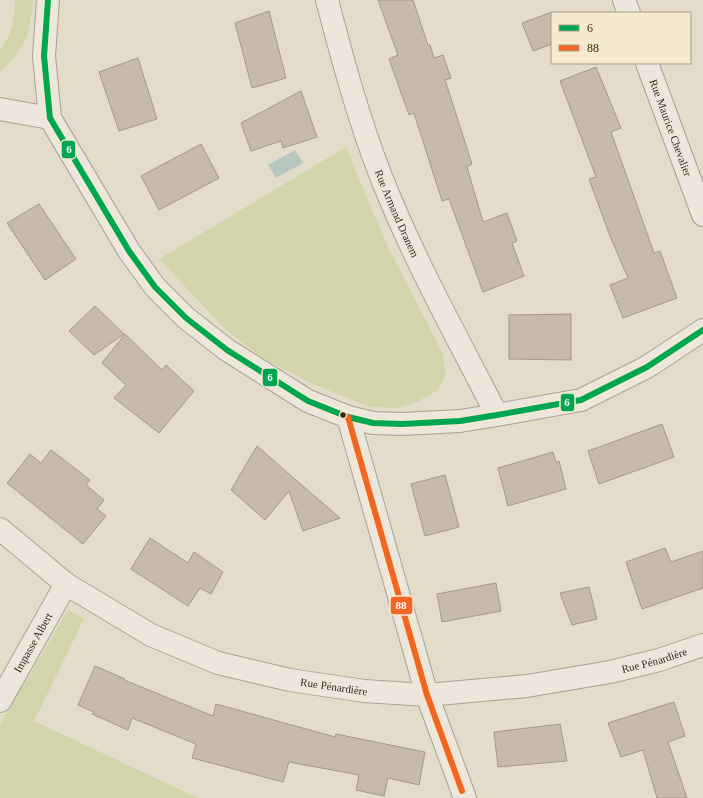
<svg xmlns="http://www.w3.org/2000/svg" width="703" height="798" font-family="Georgia,serif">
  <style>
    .green { fill: #d4d4ab }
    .water { fill: #b6c8bd }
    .building { fill: #c7baab; stroke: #a49789 }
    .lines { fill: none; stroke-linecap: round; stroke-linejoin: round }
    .minor-casing { stroke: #a9a194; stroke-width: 24 }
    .minor { stroke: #ece6dc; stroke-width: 22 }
    .bus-1-casing { stroke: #f6eace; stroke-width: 9 }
    .bus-2-casing { stroke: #f6eace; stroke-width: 9 }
    .bus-1 { stroke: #00a651; stroke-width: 6 }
    .bus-2 { stroke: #f26522; stroke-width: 6 }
    .bus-dot { fill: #37281c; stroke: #f6eace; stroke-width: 1.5 }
    .labels { text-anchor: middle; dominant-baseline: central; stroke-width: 3; stroke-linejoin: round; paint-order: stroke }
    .street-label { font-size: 11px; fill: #37281c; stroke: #f6eace }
    .line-badge { stroke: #f6eace; stroke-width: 1.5 }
    .badge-label { font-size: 11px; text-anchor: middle; font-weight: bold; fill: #fff }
  </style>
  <rect width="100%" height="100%" fill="#e4dcca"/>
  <g class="green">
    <path d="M15 0H33C30 35 26 47 0 72V50C13 35 14 19 15 0Z"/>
    <polygon points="346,147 386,243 442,352 446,374 438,390 417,402 396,408 370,407 315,385 262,358 224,328 159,259"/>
    <polygon points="68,610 84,619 34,721 198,798 0,798 0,724"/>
  </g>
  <polygon class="water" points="295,150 303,163 276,178 268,165"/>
  <g class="building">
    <polygon points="378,0 413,0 428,45 430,45 434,58 443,55 451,78 445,80 472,164 467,167 483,222 507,213 517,241 512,243 524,276 483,292 449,199 442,201 414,113 409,115 389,59 398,55"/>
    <polygon points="269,11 286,78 252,88 235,23"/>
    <polygon points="552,12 552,44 533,51 522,23"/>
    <polygon points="138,58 157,119 119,131 99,72"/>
    <polygon points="596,67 621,128 611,132 654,253 660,251 677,298 623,318 610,285 628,278 610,236 589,179 596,177 560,81"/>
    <polygon points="301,91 317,137 283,148 281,141 251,151 241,123"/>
    <polygon points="201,144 219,178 159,210 141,176"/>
    <polygon points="39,204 76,259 45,280 7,223"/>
    <polygon points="95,306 124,334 94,355 69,331"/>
    <polygon points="571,314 571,360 509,359 509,315"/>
    <polygon points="125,334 162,370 166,365 194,391 159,433 114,398 126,385 102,363"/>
    <polygon points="662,424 674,457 599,484 588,451"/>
    <polygon points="257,446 281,467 340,518 303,531 289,491 265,520 231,490"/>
    <polygon points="51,450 90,480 86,485 104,500 97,509 106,516 83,544 7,483 30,454 41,463"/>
    <polygon points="553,452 556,463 559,461 566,489 508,506 498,468"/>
    <polygon points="445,475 459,527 425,536 411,484"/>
    <polygon points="150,538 188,563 194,552 223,572 211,594 200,588 188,606 131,569"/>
    <polygon points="665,548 671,562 703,551 703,588 642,609 626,562"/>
    <polygon points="496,583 501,611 442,622 437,594"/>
    <polygon points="589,587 597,619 572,625 560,593"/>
    <polygon points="95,666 125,679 124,680 213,716 216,704 335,737 336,734 425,752 419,785 388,778 384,796 356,790 359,775 289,762 283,782 192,758 196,744 132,718 128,730 92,714 94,712 78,705"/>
    <polygon points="674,702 685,736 668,742 687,798 657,798 643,750 621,757 608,723"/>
    <polygon points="560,724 567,761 498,767 494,732"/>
  </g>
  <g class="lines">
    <g class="minor-casing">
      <g id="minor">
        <polyline points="48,0 44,56 50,118 129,251 155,287 186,318 227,350 308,401 348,417 373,423 402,424 460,421 497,415 581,400 647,367 703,330"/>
        <path id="s1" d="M327 0C343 61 359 121 382 179 414 260 457 337 497 415"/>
        <polyline points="624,0 629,13"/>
        <path id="s2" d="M647 63 703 215"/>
        <polyline points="0,109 50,118"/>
        <polyline points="348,417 427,695 465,798"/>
        <path id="s3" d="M0 529 66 584 151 635 218 663 290 680 364 691 427 695 527 686 610 672 659 660 703 645"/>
        <path id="s4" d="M0 701 66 584"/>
      </g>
    </g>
    <use href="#minor" class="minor"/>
    <g class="bus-1-casing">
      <polyline id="bus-1" points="48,0 44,56 50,118 129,251 155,287 186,318 227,350 308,401 348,417 373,423 402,424 460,421 497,415 581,400 647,367 703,330"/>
    </g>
    <g class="bus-2-casing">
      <polyline id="bus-2" points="348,417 427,695 462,791"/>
    </g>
    <use href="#bus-1" class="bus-1"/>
    <use href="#bus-2" class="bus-2"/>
  </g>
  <circle class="bus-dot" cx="343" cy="415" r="3.5"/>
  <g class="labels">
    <g class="street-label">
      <text stroke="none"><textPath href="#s2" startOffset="69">Rue Maurice Chevalier</textPath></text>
      <text stroke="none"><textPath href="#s1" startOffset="225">Rue Armand Dranem</textPath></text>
      <text stroke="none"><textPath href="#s4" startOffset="67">Impasse Albert</textPath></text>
      <text stroke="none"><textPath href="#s3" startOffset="700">Rue Pénardière</textPath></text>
      <text stroke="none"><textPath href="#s3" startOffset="376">Rue Pénardière</textPath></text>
    </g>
  </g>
  <g class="line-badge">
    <rect x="61" y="140" width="15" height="19" rx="4" fill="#00a651"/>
    <rect x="262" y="368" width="16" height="19" rx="4" fill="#00a651"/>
    <rect x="560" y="393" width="15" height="19" rx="4" fill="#00a651"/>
    <rect x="390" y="596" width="23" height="19" rx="4" fill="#f26522"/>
  </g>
  <g class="badge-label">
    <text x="69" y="153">6</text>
    <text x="270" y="381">6</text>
    <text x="567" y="406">6</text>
    <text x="401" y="609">88</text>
  </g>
  <rect x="551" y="12" width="140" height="52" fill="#f6eace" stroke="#aa9c87"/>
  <rect x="559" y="25" width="20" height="6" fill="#00a651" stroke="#aa9c87"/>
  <text x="587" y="32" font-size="12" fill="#37281c">6</text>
  <rect x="559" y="45" width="20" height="6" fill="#f26522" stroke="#aa9c87"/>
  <text x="587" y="52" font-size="12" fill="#37281c">88</text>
</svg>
